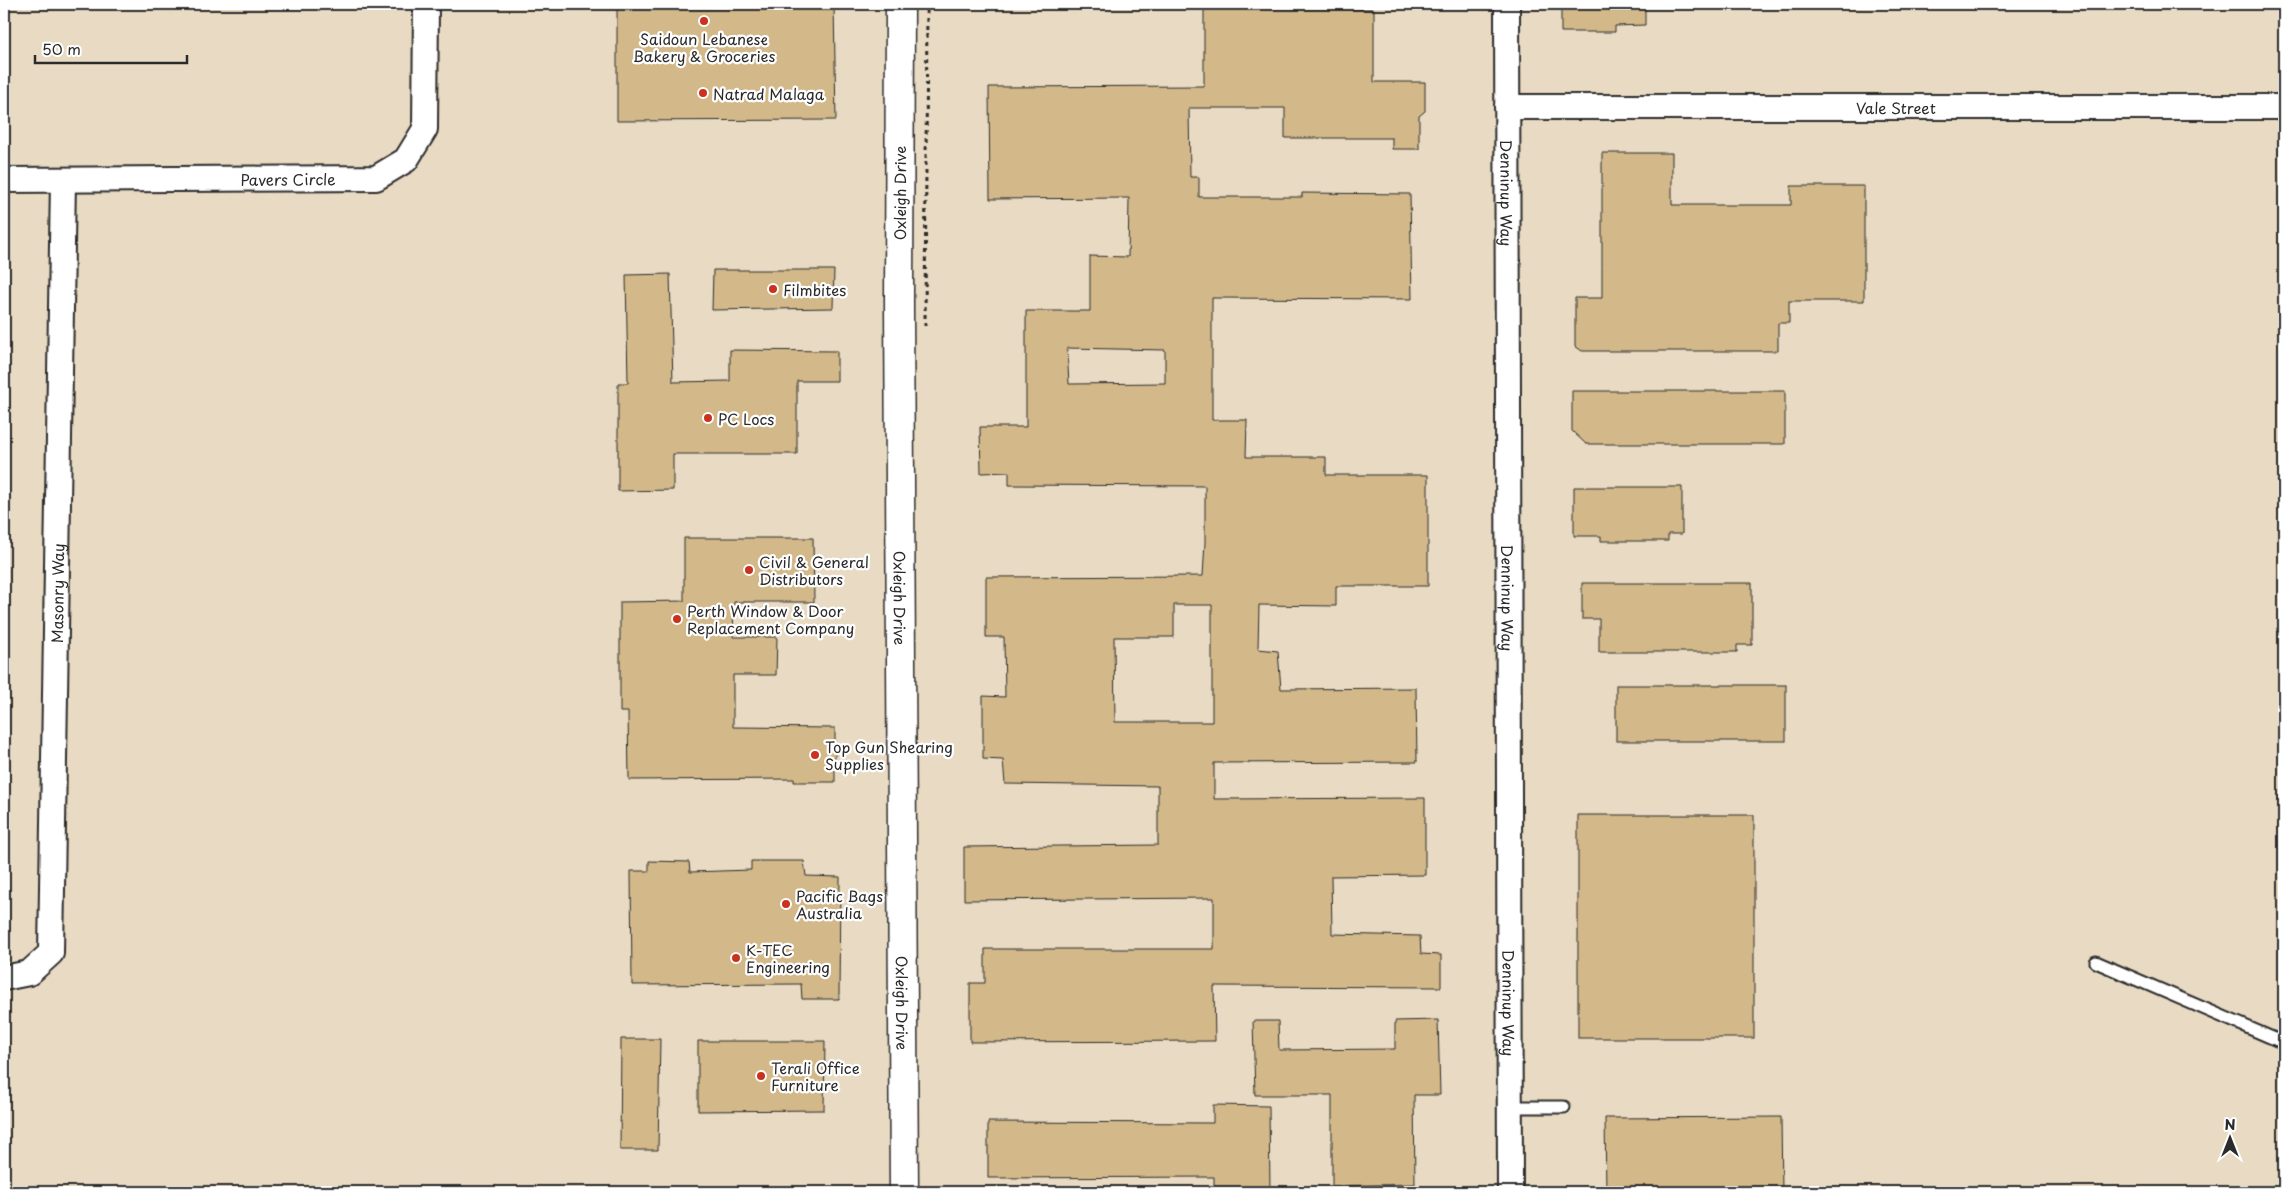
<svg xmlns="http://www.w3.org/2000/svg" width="2288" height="1196" font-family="'Playpen Sans',sans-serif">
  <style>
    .built { fill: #e9dbc3 }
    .building { fill: #d3b989; stroke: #2b2b2b; fill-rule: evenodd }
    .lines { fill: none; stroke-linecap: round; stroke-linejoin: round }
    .lane-casing { stroke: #2b2b2b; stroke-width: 15 }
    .street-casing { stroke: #2b2b2b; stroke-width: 28 }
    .secondary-casing { stroke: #2b2b2b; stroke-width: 31 }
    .path { stroke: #2b2b2b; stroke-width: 3; stroke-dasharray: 4 4; stroke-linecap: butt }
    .lane { stroke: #fff; stroke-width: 11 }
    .street { stroke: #fff; stroke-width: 24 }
    .secondary { stroke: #fff; stroke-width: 28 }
    .poi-dot { fill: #c8321e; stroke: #fff; stroke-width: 2 }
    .labels { text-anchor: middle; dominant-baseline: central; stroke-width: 4.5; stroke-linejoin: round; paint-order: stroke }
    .poi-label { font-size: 15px; fill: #2b2b2b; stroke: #fff; text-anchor: start }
    .street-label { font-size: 15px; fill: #2b2b2b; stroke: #fff }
  </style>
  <rect width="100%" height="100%" fill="#f2eadc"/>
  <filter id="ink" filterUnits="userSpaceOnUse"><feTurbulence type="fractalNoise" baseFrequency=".02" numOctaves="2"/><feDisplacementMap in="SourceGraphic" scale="10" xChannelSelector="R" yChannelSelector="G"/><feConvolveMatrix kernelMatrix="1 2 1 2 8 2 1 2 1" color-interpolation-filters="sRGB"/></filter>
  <g filter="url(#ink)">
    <rect class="built" x="4" y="4" width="2280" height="1188"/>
    <g class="building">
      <polygon points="617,4 834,4 836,120 617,121"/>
      <path d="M1227 4H1338V9H1374V82H1425V111L1419 116V149H1392V138H1285V108H1189L1190 177H1199V197H1302V193L1410 194 1412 299 1212 298V420H1247L1246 457H1326V475H1428V586H1336V606L1259 605 1258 649 1278 651 1281 689 1416 688 1417 762 1214 763V799L1425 798V875L1331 876 1332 934 1420 936 1421 954 1441 955V987L1214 986 1215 1041 970 1042V983H985V949H1214V898L964 900V847L1158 845V786L1005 784 1003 760 983 759V696L1005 697 1004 637H986V577L1203 576 1205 542V486L1009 485V472L981 473 980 427H1026V311H1090V256L1128 257 1129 198 990 199 989 87 1204 86V9H1227ZM1067 348 1165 350V383L1069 384ZM1174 605H1212V722H1115L1114 637H1174Z"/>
      <polygon points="1561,4 1645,4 1645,25 1615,26 1615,32 1561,32"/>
      <polygon points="1602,153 1672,153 1672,205 1791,205 1791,186 1864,186 1864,301 1789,301 1789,323 1778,323 1778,351 1582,351 1575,346 1575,298 1602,298"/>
      <polygon points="713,270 834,270 833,308 712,310"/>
      <polygon points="670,274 673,382 730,381 730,350 837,351 837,381 797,381 797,454 673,454 673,490 618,491 618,383 628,383 626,275"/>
      <polygon points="1572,391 1785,391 1785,444 1586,444 1572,431"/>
      <polygon points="1574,487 1682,487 1682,534 1668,534 1668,541 1601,541 1601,536 1574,536"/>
      <polygon points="684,538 813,538 814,602 734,602 733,637 777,637 776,675 733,675 733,727 835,728 835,782 794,782 794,779 629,780 628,712 620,712 620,602 684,601"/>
      <polygon points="1582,583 1752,583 1752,645 1737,645 1737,652 1599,652 1599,619 1582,619"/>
      <rect x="1616" y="685" width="170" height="56"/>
      <rect x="1578" y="815" width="176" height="223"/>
      <polygon points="649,861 689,862 690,872 751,870 751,861 804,861 806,876 840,877 839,999 802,999 801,984 632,985 631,871 649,871"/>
      <polygon points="1438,1020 1440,1095 1414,1095 1415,1184 1332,1186 1332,1095 1255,1095 1253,1021 1278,1021 1279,1050 1395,1049 1395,1021"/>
      <polygon points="621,1039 660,1039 658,1150 620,1150"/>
      <polygon points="698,1041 825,1041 824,1110 698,1111"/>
      <polygon points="1213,1105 1269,1106 1270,1190 1253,1190 1253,1192 1214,1192 1214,1177 988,1178 988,1122 1213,1123"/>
      <polygon points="1781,1117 1782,1192 1606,1192 1605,1118"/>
    </g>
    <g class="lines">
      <g class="lane-casing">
        <g id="lane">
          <polyline points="2096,962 2284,1043"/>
          <polyline points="1509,1107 1564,1107"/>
        </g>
      </g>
      <g class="street-casing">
        <g id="street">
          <path id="s1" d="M1507 4 1510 1192"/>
          <path id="s2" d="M1507 107H2284"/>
          <path id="s3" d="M4 180 376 178 406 160 425 129 426 4"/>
          <path id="s4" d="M4 978 29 973 51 953 63 180"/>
        </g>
      </g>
      <g class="secondary-casing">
        <g id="secondary">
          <path id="s5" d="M900 4 899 305 904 1192"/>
        </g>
      </g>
      <polyline class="path" points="925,326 927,4"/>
      <use href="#lane" class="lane"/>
      <use href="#street" class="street"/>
      <use href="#secondary" class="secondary"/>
    </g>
  </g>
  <g class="poi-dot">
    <circle cx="704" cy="21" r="5"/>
    <circle cx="703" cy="93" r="5"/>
    <circle cx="773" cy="289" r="5"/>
    <circle cx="708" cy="418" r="5"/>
    <circle cx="749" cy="570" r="5"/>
    <circle cx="677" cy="619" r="5"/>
    <circle cx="815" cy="755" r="5"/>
    <circle cx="786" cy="904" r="5"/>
    <circle cx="736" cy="958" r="5"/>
    <circle cx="761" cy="1076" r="5"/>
  </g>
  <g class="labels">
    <g class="poi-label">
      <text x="704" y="38" text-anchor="middle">Saidoun Lebanese<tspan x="704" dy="17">Bakery &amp; Groceries</tspan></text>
      <text x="713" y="93">Natrad Malaga</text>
      <text x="783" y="289">Filmbites</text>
      <text x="718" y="418">PC Locs</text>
      <text x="759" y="561">Civil &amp; General<tspan x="759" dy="17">Distributors</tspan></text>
      <text x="687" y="610">Perth Window &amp; Door<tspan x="687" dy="17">Replacement Company</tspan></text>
      <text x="825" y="746">Top Gun Shearing<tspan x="825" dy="17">Supplies</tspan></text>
      <text x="796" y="895">Pacific Bags<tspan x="796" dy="17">Australia</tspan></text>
      <text x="746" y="949">K-TEC<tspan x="746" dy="17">Engineering</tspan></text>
      <text x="771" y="1067">Terali Office<tspan x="771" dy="17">Furniture</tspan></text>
    </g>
    <g class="street-label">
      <text stroke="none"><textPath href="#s2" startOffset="389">Vale Street</textPath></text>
      <text stroke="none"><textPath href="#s3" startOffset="284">Pavers Circle</textPath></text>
      <text transform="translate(899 193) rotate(-90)">Oxleigh Drive</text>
      <text stroke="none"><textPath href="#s1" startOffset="189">Denninup Way</textPath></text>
      <text stroke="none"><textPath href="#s4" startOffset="415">Masonry Way</textPath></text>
      <text stroke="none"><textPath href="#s5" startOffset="594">Oxleigh Drive</textPath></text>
      <text stroke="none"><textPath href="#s1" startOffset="594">Denninup Way</textPath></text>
      <text stroke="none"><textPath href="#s5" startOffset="999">Oxleigh Drive</textPath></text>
      <text stroke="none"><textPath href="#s1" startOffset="999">Denninup Way</textPath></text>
    </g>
  </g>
  <rect width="2288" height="1196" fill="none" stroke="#fff" stroke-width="20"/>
  <rect x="10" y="10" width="2268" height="1176" fill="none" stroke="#2b2b2b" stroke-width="2" filter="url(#ink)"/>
  <g transform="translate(2230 1138)" stroke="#ffffff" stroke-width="4" paint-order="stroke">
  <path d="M0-4L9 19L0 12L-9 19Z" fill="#2b2b2b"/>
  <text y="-8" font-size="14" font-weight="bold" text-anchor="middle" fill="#2b2b2b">N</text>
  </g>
  <path d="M35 55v8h152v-8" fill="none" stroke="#2b2b2b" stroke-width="2.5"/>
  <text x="42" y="55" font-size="15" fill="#2b2b2b" stroke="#ffffff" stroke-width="4" paint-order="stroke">50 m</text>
</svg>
